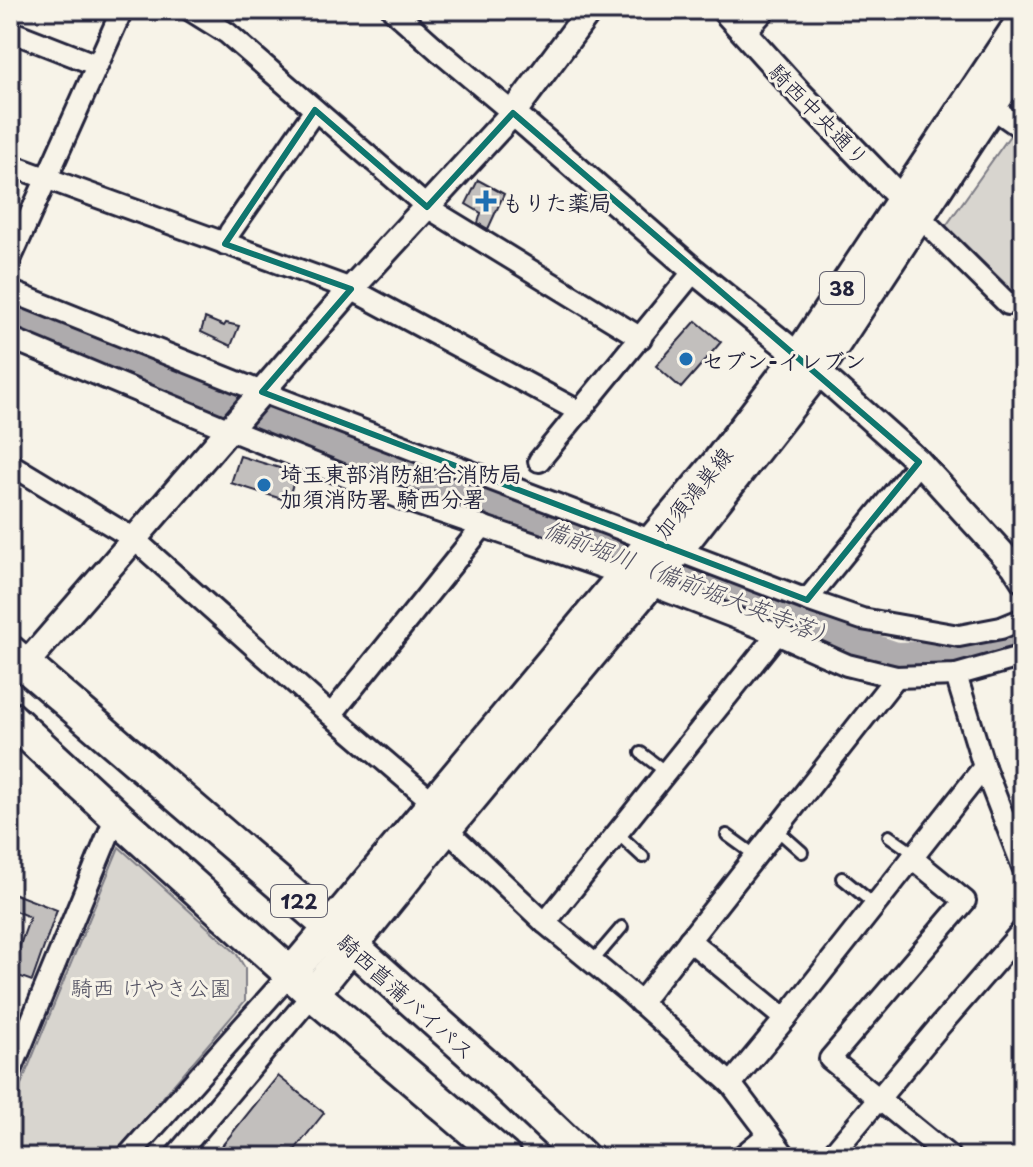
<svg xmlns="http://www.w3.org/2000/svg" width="1033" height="1167" font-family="'Playpen Sans','Klee One',sans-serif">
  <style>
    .green { fill: #d8d5cf; stroke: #7d7c85; stroke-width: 2 }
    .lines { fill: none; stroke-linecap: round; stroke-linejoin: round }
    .river { stroke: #aeabad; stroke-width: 32 }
    .building { fill: #c2bfbd; stroke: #22223b; stroke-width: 2 }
    .service-casing { stroke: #22223b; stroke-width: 16 }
    .minor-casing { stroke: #22223b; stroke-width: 26 }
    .tertiary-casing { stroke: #22223b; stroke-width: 30 }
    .primary-casing { stroke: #22223b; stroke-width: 36 }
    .trunk-casing { stroke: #22223b; stroke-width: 38 }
    .service { stroke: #f7f3e8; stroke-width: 10 }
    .minor { stroke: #f7f3e8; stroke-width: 20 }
    .tertiary { stroke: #f7f3e8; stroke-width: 24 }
    .primary { stroke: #f7f3e8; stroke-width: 30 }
    .trunk { stroke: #f7f3e8; stroke-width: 32 }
    .marked { fill: none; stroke: #0f766e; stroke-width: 6; stroke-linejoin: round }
    .poi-dot { fill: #1f6fb2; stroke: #f7f3e8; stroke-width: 3 }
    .labels { text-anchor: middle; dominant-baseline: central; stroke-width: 6; stroke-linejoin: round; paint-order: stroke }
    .shield { fill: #f7f3e8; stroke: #62616f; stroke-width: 2 }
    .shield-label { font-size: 20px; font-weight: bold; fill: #22223b }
    .street-label { font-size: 22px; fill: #22223b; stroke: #f7f3e8 }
    .poi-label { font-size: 22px; font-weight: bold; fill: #22223b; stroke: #f7f3e8; text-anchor: start }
    .park-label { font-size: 22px; fill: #504f60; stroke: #f7f3e8 }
    .water-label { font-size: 24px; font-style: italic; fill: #535263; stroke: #f7f3e8 }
  </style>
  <rect width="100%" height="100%" fill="#f7f3e8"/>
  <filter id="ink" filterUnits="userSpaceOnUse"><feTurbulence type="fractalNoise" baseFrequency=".0125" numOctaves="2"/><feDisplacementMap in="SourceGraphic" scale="16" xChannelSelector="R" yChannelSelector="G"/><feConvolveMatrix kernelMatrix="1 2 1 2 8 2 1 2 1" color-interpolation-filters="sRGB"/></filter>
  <g filter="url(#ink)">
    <g class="green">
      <polygon points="1011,134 1023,143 1022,300 946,226"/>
      <polygon points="119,847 236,953 245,968 245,1001 112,1157 10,1157 10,1111"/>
    </g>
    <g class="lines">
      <polyline class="river" points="10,315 139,369 478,498 721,597 896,658 968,656 1023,642"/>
    </g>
    <g class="building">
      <polygon points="478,180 504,194 488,229 478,223 481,213 466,204"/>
      <polygon points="205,318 224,326 226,323 239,326 231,346 201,332"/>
      <polygon points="696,321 721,342 681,388 656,366"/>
      <polygon points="240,456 296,473 288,501 231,483"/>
      <polygon points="10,892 57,910 32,981 10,973 30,917 10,909"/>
      <polygon points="278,1076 324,1113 289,1157 213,1157"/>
    </g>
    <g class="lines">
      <g class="service-casing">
        <g id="service">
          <polyline points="641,753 666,772"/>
          <polyline points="776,829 802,852"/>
          <polyline points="617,833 643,857"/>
          <polyline points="727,835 756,856"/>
          <polyline points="889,836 915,854"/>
          <polyline points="842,878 875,905"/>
          <polyline points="592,962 622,927"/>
        </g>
      </g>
      <g class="minor-casing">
        <g id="minor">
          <polyline points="190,10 227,33 427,207 641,338"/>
          <polyline points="393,10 440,52 513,113"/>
          <polyline points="10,31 97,65"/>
          <polyline points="744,33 765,10"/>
          <polyline points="990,106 1023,129"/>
          <polyline points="10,165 351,289 580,412"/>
          <polyline points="919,216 1008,304"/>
          <polyline points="225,244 230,232 315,110"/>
          <polyline points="10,260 122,10"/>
          <polyline points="10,291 262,392 807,600 862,619 959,636 1001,628 1023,619"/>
          <polyline points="10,338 230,430 405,500 625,575 777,634 847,665 896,677 956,675 1023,656"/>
          <polyline points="539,461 694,271"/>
          <polyline points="10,464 134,539 331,715 434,803"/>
          <polyline points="807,600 919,462"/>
          <polyline points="956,675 984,767 1023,867"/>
          <polyline points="331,715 483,526"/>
          <polyline points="446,829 545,923 632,995 731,1084 786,1157"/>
          <polyline points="912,858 965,901 830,1059 950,1157"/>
          <polyline points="545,923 777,634"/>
          <polyline points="689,940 785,1019"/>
          <polyline points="640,1003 896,677"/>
          <polyline points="10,1073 116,816"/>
          <polyline points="731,1084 785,1019 984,767"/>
          <polyline points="127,1157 291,973"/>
          <polyline points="175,1157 313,994"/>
          <polyline points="741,1157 769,1134"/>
          <polyline points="830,1157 937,1029 1023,930"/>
        </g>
      </g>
      <g class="tertiary-casing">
        <g id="tertiary">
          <polyline points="724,10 800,94 914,212"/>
          <polyline points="513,113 694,271 817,371 919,462 1014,566 1023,580"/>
          <polyline points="25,665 351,289 513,113 590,10"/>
        </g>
      </g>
      <g class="primary-casing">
        <g id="primary">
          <polyline points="291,973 330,927 718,462 798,357 1023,19"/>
          <polyline points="313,994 446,829 672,557 817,371 1023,57"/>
        </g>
      </g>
      <g class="trunk-casing">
        <g id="trunk">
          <polyline points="10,652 352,946 498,1077 582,1157"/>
          <polyline points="10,718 116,816 313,994 504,1157"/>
        </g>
      </g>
      <use href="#service" class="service"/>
      <use href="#minor" class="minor"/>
      <use href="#tertiary" class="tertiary"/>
      <use href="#primary" class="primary"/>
      <use href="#trunk" class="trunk"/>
    </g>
  </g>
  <path class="marked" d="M315 110 427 207 513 113 919 462 807 600 262 392 351 289 225 244Z"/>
  <g class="poi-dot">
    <path d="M482 189h8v8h8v8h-8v8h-8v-8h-8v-8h8z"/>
    <circle cx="686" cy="359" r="8"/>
    <circle cx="264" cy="485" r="8"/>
  </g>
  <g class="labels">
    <g class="shield">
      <rect x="820" y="272" width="44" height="32" rx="6"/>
      <rect x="271" y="885" width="56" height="32" rx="6"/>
    </g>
    <g class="shield-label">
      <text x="842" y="288">38</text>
      <text x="299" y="901">122</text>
    </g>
    <g class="street-label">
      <text transform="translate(820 114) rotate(46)">騎西中央通り</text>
      <text transform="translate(692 492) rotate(-51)">加須鴻巣線</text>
      <text transform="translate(407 996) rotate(42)">騎西菖蒲バイパス</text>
    </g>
    <g class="poi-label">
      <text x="502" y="201">もりた薬局</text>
      <text x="702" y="359">セブン-イレブン</text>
      <text x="280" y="472">埼玉東部消防組合消防局<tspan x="280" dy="25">加須消防署 騎西分署</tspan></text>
    </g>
    <g class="park-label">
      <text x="151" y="986">騎西 けやき公園</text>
    </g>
    <g class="water-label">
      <text transform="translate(691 582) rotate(21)">備前堀川（備前堀大英寺落）</text>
    </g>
  </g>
  <rect width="1033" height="1167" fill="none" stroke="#f7f3e8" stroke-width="40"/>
  <rect x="20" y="20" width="993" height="1127" fill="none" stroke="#22223b" stroke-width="3" filter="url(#ink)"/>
</svg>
